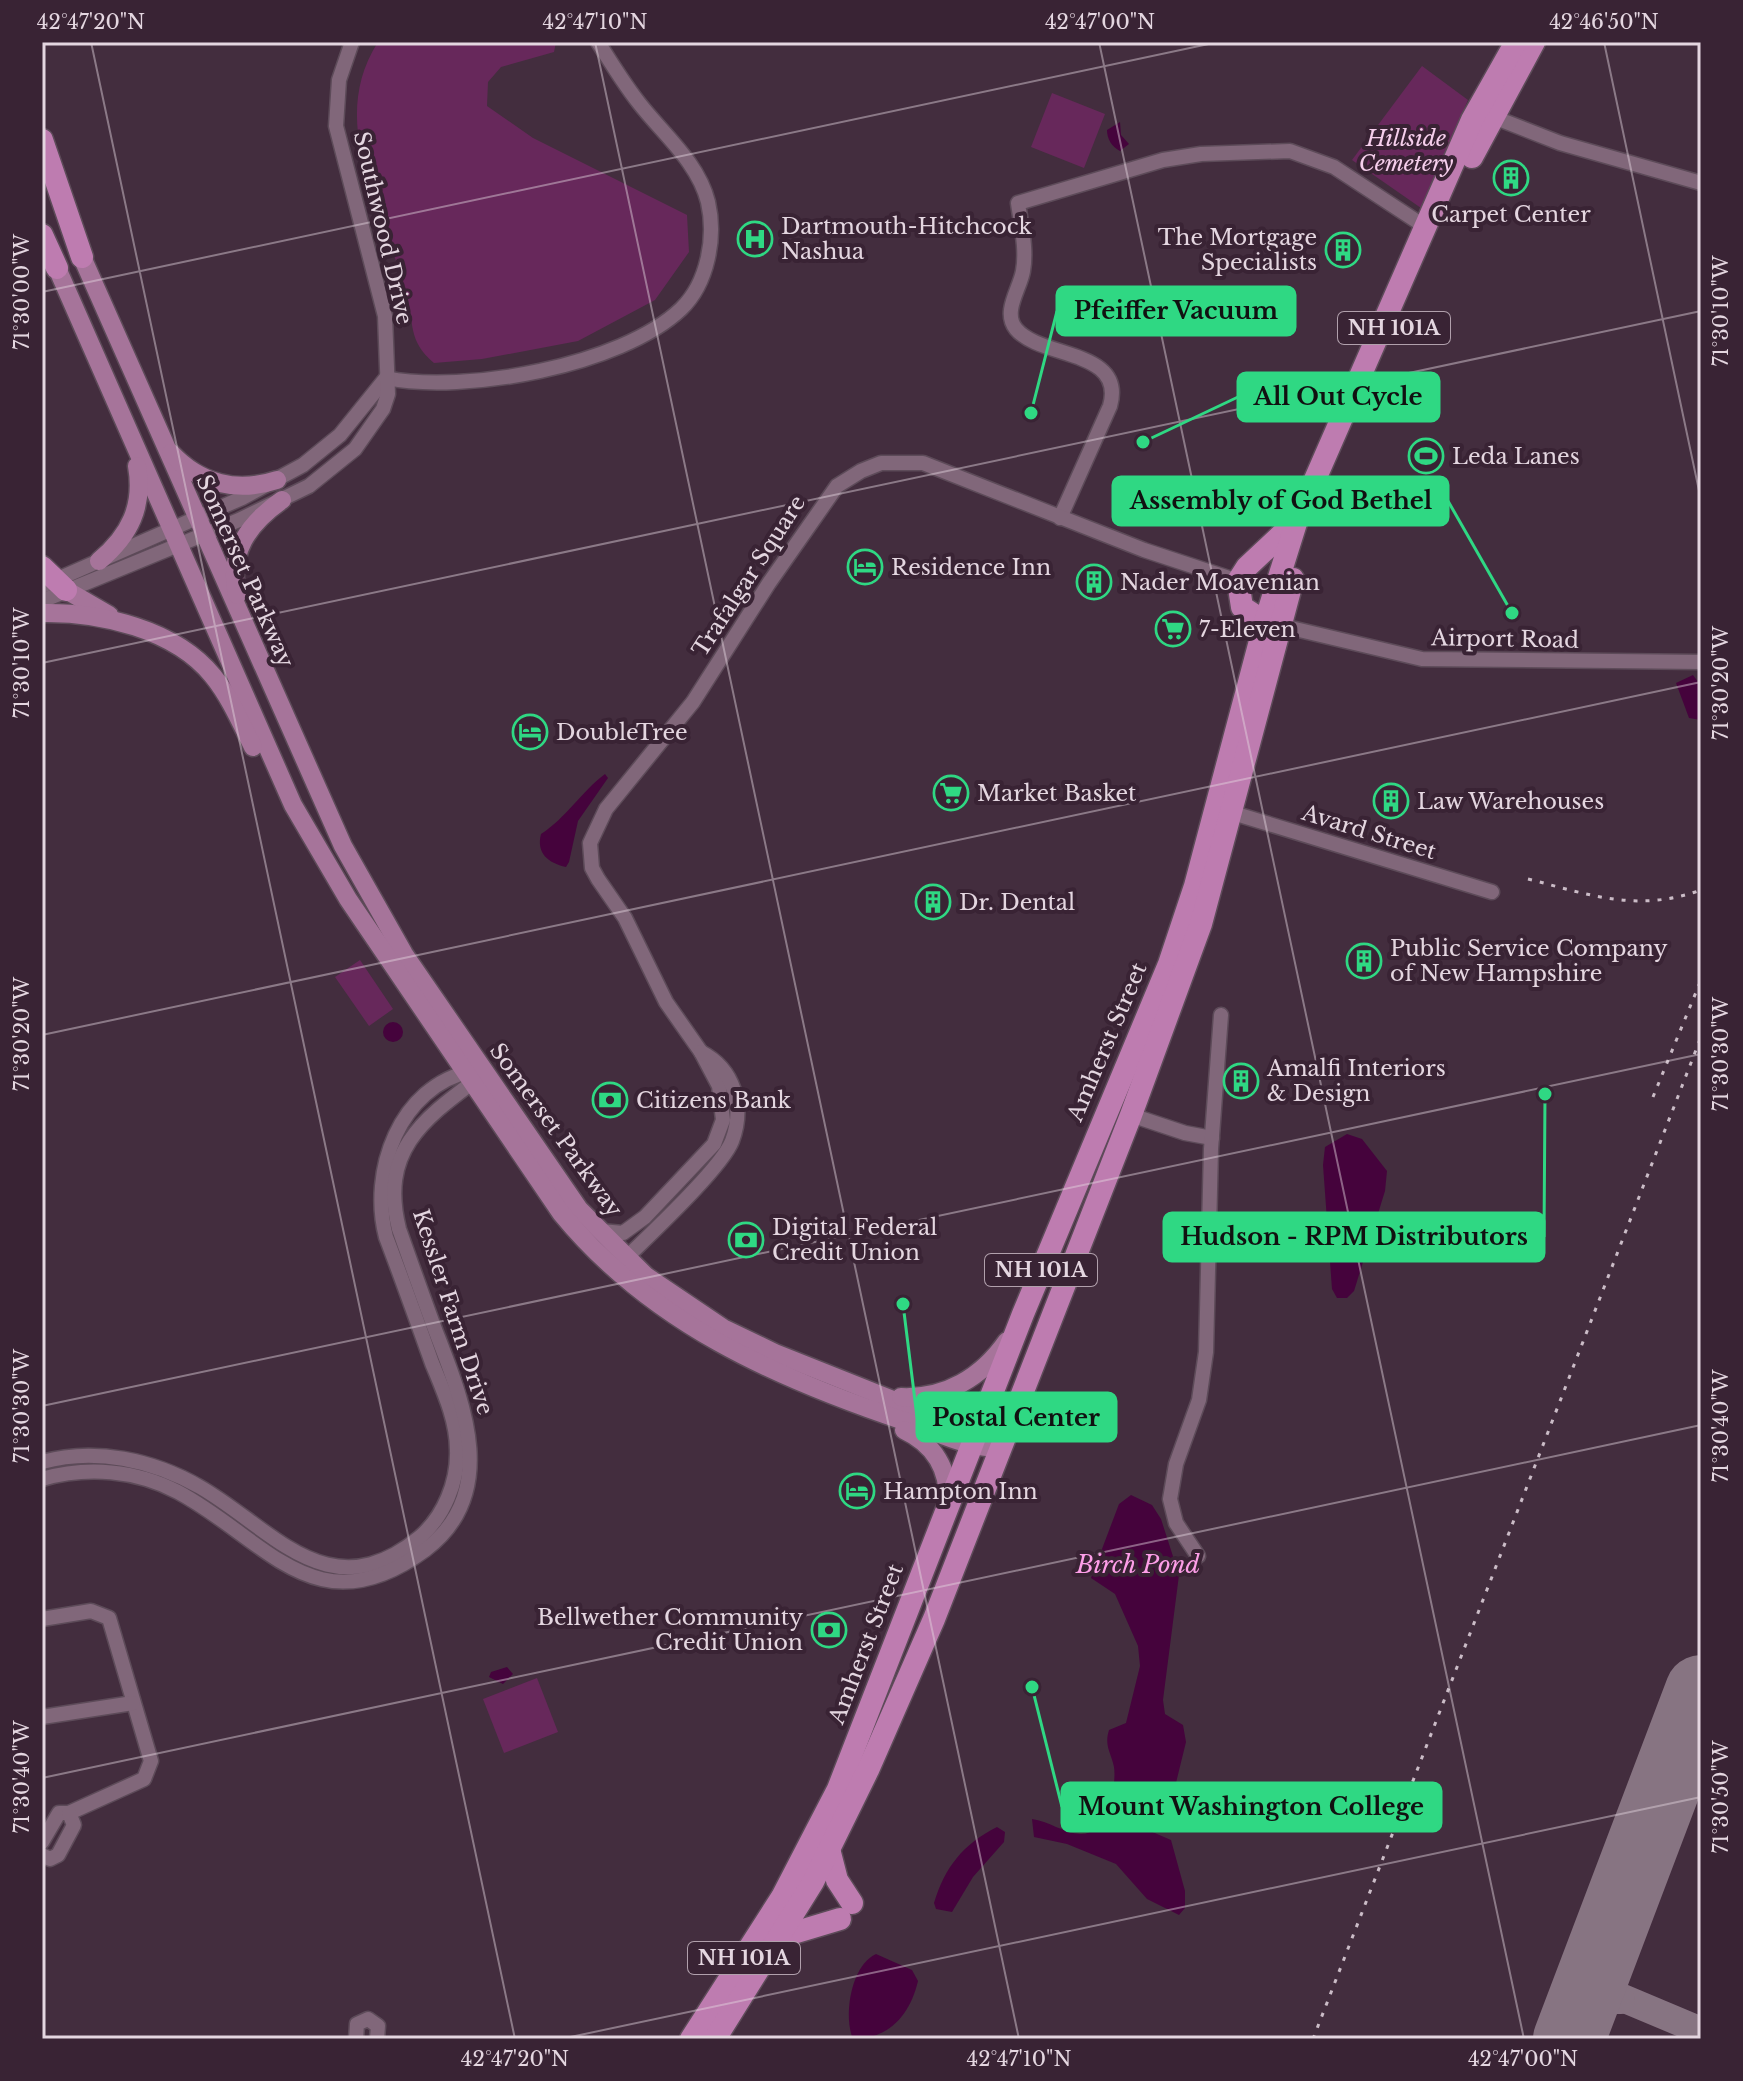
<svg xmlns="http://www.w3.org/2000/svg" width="1743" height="2081" font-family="'Libre Baskerville',serif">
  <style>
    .green { fill: #67285b }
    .water { fill: #45033c }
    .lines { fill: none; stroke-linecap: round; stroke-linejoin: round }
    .taxiway { stroke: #877482; stroke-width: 28 }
    .runway { stroke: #877482; stroke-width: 72 }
    .minor-casing { stroke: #5d4b59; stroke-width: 17 }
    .major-casing { stroke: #5d4b59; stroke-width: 21 }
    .highway-casing { stroke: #5d4b59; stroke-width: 25 }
    .minor { stroke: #81677a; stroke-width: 14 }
    .major { stroke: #a6749a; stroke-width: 18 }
    .highway { stroke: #be7cb0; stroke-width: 22 }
    .rail { stroke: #cbbcc7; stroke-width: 3; stroke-dasharray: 4 8; stroke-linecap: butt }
    .ticks { fill: none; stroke: #e4d6e0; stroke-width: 2; stroke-opacity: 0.45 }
    .labels { text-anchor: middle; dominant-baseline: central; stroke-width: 8; stroke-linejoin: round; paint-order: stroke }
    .shield { fill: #392334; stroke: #b1a0ac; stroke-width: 2 }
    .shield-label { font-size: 20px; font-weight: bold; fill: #e4d6e0 }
    .park-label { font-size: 22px; font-style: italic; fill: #f6cfec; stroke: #392334 }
    .poi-label { font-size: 22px; fill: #e4d6e0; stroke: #392334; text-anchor: start }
    .street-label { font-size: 22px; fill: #e4d6e0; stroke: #392334 }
    .water-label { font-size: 24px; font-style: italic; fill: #fd9ee8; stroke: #392334 }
    .leader { fill: none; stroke: #2fd883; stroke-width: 3 }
    .callout-dot { fill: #2fd883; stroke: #392334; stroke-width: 3 }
    .callout { fill: #2fd883; stroke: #2fd883; stroke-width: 3 }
    .callout-label { font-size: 24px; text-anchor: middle; font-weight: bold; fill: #111 }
    .neatline { fill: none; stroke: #e4d6e0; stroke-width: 3 }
    .ticks-label { font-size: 20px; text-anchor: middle; fill: #e4d6e0 }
  </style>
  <rect width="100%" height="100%" fill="#432d3e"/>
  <g class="green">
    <path d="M378 42H556L554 52 501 67 488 82 487 106 533 138 687 215 689 252 655 300 578 341 482 359 434 363C407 340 415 324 406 293 384 211 326 123 378 42Z"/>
    <polygon points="1422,66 1468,100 1421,208 1352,160"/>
    <polygon points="1052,93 1105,114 1084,168 1031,147"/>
    <polygon points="360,960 393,1009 369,1026 335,977"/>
    <polygon points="537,1678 558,1732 504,1753 483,1699"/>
  </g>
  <g class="water">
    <path d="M1120 122 1121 135 1129 144 1120 151C1112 147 1107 139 1107 130Z"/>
    <polygon points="1693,675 1701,686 1701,720 1689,718 1676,683"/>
    <path d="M605 774 608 778 578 821 569 862 566 867C548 863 536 853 541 834 566 818 581 792 605 774Z"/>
    <circle cx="393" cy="1032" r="10"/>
    <polygon points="1347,1134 1362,1139 1387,1171 1385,1191 1354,1291 1347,1298 1337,1298 1332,1289 1323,1165 1325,1147"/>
    <path d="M1131 1495 1152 1505 1161 1519 1179 1575 1163 1700 1165 1714 1183 1725 1186 1742 1174 1791 1141 1811 1138 1817 1143 1828 1171 1840 1185 1891V1908L1179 1915 1147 1899 1116 1864 1067 1844 1034 1837 1032 1819C1048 1821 1064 1833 1080 1834 1106 1836 1117 1786 1114 1767 1111 1752 1104 1746 1109 1730L1126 1723 1140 1666 1138 1646 1115 1594 1091 1578 1119 1504Z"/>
    <polygon points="507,1667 513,1674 503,1684 489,1677 491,1672"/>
    <path d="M997 1827 1005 1832 1004 1842 973 1877 952 1912 936 1909 934 1903C945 1867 963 1844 997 1827Z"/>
    <path d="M876 1954 912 1970 918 1981C910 2015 889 2039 853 2039 843 2016 851 1965 876 1954Z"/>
  </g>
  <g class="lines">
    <g class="taxiway">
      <polyline points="1602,1954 1604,1982 1613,1994 1701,2031"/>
      <path d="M1573 2028C1586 2008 1596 1999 1621 2000"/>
    </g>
    <polyline class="runway" points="1569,2039 1701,1691"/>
    <g class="minor-casing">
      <g id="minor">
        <polyline points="1491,116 1560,143 1701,183"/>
        <path d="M386 378C464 394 621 366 681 309 708 283 716 237 708 202 698 162 663 134 639 103 624 84 611 63 598 42"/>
        <path d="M1060 518 1110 406C1126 349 1041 359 1016 329 1002 312 1020 289 1023 271 1027 249 1021 225 1018 203L1163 160 1201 154 1290 151 1334 167 1424 226"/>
        <polyline points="42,586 242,498 303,465 340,435 386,378"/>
        <polyline points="42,601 239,520 309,486 355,449 383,409 388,394 385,316 336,126 339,80 352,42"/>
        <polyline points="1274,624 1422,659 1701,662"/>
        <polyline points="1233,813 1492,892"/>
        <polyline points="1131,1115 1185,1133 1212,1138"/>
        <polyline points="601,1231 623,1233 645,1217 714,1144 723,1120 719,1086 701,1052 666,1002 625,918 598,879 592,868 590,843 606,809 693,702 769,583 837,486 861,471 881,463 923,463 1144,550 1238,581"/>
        <path d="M620 1264C645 1239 721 1169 732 1141 745 1106 734 1069 701 1052"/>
        <path d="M42 1462C95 1447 153 1460 200 1487 273 1529 329 1612 420 1537 444 1516 458 1482 457 1450 457 1420 443 1390 432 1363 417 1321 402 1279 386 1237 369 1172 399 1086 472 1071"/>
        <path d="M42 1479C87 1466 136 1470 178 1492 266 1539 316 1630 425 1550 501 1493 463 1402 436 1332 423 1297 411 1263 399 1229 379 1149 425 1118 481 1076"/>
        <polyline points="1198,1556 1176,1523 1170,1499 1176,1464 1199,1400 1206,1352 1211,1149 1221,1015"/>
        <polyline points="42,1619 91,1611 109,1618 151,1761 144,1779 69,1813 59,1813 42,1842"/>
        <polyline points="42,1717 133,1703"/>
        <polyline points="42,1855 50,1859 58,1855 74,1825 69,1813"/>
        <polyline points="356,2039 357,2024 368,2019 378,2026 377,2039"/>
      </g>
    </g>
    <g class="major-casing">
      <g id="major">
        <polyline points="82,257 343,846 404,954 579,1209 646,1276 723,1328 775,1353 986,1437"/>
        <path d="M57 268 293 805 348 899 561 1213C651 1323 776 1378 907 1422 937 1432 969 1449 1001 1448"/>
        <path d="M171 453C200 484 237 493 277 480"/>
        <path d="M99 561C130 535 144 506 137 466"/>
        <polyline points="66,590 109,615"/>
        <path d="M237 595C228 552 248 524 282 500"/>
        <path d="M42 613C100 612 175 629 213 676 230 697 241 723 253 747"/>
        <path d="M901 1397C946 1399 982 1377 1007 1341"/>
        <path d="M904 1430C934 1444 949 1469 948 1502"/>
      </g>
    </g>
    <g class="highway-casing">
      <g id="highway">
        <polyline points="42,140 82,257"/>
        <polyline points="1472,157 1534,42"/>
        <polyline points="42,235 57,268"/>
        <polyline points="42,567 66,590"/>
        <polyline points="1265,622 1242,607 1238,581 1247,567 1296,521"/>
        <polyline points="829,1849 837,1880 852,1903"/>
        <polyline points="780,1937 840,1919"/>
        <polyline points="691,2039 782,1897 838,1789 1023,1314 1169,964 1195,886 1265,622 1296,523 1472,120 1516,42"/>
        <polyline points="715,2039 813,1882 868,1770 934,1619 1131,1115 1201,924 1293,579"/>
      </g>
    </g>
    <use href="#minor" class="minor"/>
    <use href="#major" class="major"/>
    <use href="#highway" class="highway"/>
    <g class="rail">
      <path d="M1528 879C1591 895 1637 913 1701 890"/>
      <polyline points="1653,1097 1701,980"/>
      <polyline points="1313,2039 1701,1037"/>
    </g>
  </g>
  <path class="ticks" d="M91 42 515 2039M595 42 1019 2039M1099 42 1524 2039M1604 42 1701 500M42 292 1218 42M42 663 1701 311M42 1035 1701 682M42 1406 1701 1054M42 1778 1701 1425M561 2039 1701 1797"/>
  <defs>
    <g id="building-ring" transform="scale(1.8)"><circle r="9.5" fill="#392334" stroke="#2fd883" stroke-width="1.5"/><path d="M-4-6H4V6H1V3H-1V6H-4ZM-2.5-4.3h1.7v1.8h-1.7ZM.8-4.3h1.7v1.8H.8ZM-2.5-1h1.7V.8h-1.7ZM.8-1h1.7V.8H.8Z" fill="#2fd883"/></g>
    <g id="hospital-ring" transform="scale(1.8)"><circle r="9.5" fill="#392334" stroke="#2fd883" stroke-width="1.5"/><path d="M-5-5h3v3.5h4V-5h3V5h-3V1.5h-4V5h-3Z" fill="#2fd883"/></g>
    <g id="stadium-ring" transform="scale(1.8)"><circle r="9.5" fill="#392334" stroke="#2fd883" stroke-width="1.5"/><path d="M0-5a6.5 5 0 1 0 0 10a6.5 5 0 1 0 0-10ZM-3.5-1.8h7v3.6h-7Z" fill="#2fd883"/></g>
    <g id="hotel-ring" transform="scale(1.8)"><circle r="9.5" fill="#392334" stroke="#2fd883" stroke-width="1.5"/><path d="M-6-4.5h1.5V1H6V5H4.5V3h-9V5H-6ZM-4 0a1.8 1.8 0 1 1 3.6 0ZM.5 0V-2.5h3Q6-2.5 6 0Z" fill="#2fd883"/></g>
    <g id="supermarket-ring" transform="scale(1.8)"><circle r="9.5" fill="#392334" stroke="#2fd883" stroke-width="1.5"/><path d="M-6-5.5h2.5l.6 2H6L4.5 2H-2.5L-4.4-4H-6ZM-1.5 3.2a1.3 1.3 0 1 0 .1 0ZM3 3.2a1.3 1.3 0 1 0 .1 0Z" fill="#2fd883"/></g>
    <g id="bank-ring" transform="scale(1.8)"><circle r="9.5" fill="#392334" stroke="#2fd883" stroke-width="1.5"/><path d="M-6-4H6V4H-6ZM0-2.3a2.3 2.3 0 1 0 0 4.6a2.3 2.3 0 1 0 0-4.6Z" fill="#2fd883"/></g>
  </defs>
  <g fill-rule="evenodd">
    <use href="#building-ring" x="1511" y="178"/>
    <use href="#hospital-ring" x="755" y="239"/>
    <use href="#building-ring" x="1343" y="250"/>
    <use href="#stadium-ring" x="1426" y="456"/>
    <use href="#hotel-ring" x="865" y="567"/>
    <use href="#building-ring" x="1094" y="582"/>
    <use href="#supermarket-ring" x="1173" y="629"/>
    <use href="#hotel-ring" x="530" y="732"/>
    <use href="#supermarket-ring" x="951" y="793"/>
    <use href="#building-ring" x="1391" y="801"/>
    <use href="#building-ring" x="933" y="902"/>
    <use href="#building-ring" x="1364" y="961"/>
    <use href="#building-ring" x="1241" y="1081"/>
    <use href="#bank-ring" x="610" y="1100"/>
    <use href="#bank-ring" x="746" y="1240"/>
    <use href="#hotel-ring" x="857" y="1491"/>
    <use href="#bank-ring" x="829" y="1630"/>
  </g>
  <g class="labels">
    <g class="shield">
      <rect x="1338" y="312" width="112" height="32" rx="6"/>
      <rect x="985" y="1254" width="112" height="32" rx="6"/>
      <rect x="688" y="1942" width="112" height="32" rx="6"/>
    </g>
    <g class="shield-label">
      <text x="1394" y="328">NH 101A</text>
      <text x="1041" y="1270">NH 101A</text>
      <text x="744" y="1958">NH 101A</text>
    </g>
    <g class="park-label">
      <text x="1406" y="138">Hillside<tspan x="1406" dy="25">Cemetery</tspan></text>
    </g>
    <g class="poi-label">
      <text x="1511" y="214" text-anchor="middle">Carpet Center</text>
      <text x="781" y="226">Dartmouth-Hitchcock<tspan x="781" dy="25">Nashua</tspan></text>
      <text x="1317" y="237" text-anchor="end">The Mortgage<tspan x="1317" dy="25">Specialists</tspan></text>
      <text x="1452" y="456">Leda Lanes</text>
      <text x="891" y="567">Residence Inn</text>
      <text x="1120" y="582">Nader Moavenian</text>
      <text x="1199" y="629">7-Eleven</text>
      <text x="556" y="732">DoubleTree</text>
      <text x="977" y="793">Market Basket</text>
      <text x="1417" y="801">Law Warehouses</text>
      <text x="959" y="902">Dr. Dental</text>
      <text x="1390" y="948">Public Service Company<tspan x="1390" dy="25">of New Hampshire</tspan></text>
      <text x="1267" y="1068">Amalfi Interiors<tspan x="1267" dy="25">&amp; Design</tspan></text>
      <text x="636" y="1100">Citizens Bank</text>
      <text x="772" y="1227">Digital Federal<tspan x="772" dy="25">Credit Union</tspan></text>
      <text x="883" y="1491">Hampton Inn</text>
      <text x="803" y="1617" text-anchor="end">Bellwether Community<tspan x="803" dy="25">Credit Union</tspan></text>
    </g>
    <g class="street-label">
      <text transform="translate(383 228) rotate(77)">Southwood Drive</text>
      <text transform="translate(245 571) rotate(66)">Somerset Parkway</text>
      <text transform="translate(749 576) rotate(-57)">Trafalgar Square</text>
      <text transform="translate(1505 639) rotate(1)">Airport Road</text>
      <text transform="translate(1369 832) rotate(17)">Avard Street</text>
      <text transform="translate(1107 1042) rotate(-67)">Amherst Street</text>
      <text transform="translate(556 1130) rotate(54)">Somerset Parkway</text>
      <text transform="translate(453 1312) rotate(72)">Kessler Farm Drive</text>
      <text transform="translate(866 1644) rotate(-69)">Amherst Street</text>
    </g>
    <g class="water-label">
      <text x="1138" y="1564">Birch Pond</text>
    </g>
  </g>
  <path class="leader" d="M1031 413L1057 311M1143 442L1238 397M1512 613L1448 501M1545 1094L1544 1237M903 1304L917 1417M1032 1687L1062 1807"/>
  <g class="callout-dot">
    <circle cx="1031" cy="413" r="8"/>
    <circle cx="1143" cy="442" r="8"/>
    <circle cx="1512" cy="613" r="8"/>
    <circle cx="1545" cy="1094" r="8"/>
    <circle cx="903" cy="1304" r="8"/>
    <circle cx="1032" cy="1687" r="8"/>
  </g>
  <g class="callout">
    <rect x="1057" y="287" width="238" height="48" rx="8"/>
    <rect x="1238" y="373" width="201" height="48" rx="8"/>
    <rect x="1113" y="477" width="335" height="48" rx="8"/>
    <rect x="1164" y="1213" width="380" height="48" rx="8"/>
    <rect x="917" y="1393" width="199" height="48" rx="8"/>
    <rect x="1062" y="1783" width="379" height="48" rx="8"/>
  </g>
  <g class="callout-label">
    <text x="1176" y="319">Pfeiffer Vacuum</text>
    <text x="1338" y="405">All Out Cycle</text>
    <text x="1281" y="509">Assembly of God Bethel</text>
    <text x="1354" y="1245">Hudson - RPM Distributors</text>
    <text x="1016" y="1426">Postal Center</text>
    <text x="1251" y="1815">Mount Washington College</text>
  </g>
  <rect width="1743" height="2081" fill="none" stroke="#392334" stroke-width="88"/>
  <rect x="44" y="44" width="1655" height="1993" class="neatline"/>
  <g class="ticks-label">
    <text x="91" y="29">42°47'20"N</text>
    <text x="595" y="29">42°47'10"N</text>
    <text x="1100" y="29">42°47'00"N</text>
    <text x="1604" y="29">42°46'50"N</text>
    <text transform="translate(22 292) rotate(-90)" y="7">71°30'00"W</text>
    <text transform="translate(1721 311) rotate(-90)" y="7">71°30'10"W</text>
    <text transform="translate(22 663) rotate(-90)" y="7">71°30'10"W</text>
    <text transform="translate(1721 683) rotate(-90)" y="7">71°30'20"W</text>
    <text transform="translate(22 1034) rotate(-90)" y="7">71°30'20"W</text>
    <text transform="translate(1721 1054) rotate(-90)" y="7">71°30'30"W</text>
    <text transform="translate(22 1406) rotate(-90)" y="7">71°30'30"W</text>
    <text transform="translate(1721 1426) rotate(-90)" y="7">71°30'40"W</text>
    <text transform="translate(22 1777) rotate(-90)" y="7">71°30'40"W</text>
    <text transform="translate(1721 1797) rotate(-90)" y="7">71°30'50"W</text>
    <text x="515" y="2066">42°47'20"N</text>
    <text x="1019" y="2066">42°47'10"N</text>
    <text x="1523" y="2066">42°47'00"N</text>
  </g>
</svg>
